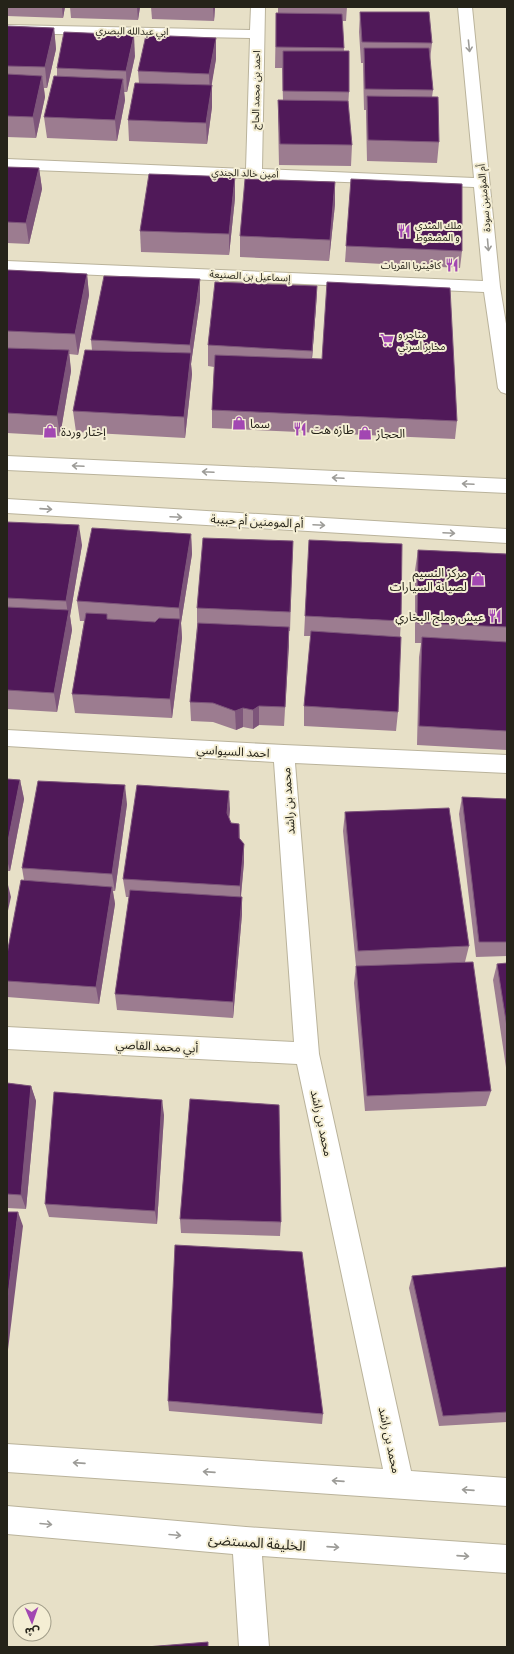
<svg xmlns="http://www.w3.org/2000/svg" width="514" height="1654" font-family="'Titillium Web','Noto Sans Arabic',sans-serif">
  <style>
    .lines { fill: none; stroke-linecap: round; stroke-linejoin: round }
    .street-casing { stroke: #bab39b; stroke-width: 2 }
    .street { fill: #fff; fill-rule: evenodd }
    .wall { fill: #9c7c90 }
    .shaded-wall { fill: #7d557a }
    .building { fill: #501959; stroke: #7d557a }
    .oneway { stroke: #9d9c98 }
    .labels { text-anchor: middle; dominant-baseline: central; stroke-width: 4; stroke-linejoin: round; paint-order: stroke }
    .far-street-label { font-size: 10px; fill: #252319; stroke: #f4eed4 }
    .far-poi-label { font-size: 10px; fill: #252319; stroke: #f4eed4; text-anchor: start }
    .poi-label { font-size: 12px; fill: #252319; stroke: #f4eed4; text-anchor: start }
    .street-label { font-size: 12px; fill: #252319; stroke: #f4eed4 }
    .near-street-label { font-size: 14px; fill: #252319; stroke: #f4eed4 }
  </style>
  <rect width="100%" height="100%" fill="#e7e0c7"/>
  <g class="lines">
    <g class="street-casing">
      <g id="street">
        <polygon points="251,7 265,7 262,169 474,178 458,7 472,7 500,287 507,330 507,394 501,392 498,388 484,292 7,271 7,261 483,281 474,187 7,169 7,159 246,169 250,38 7,33 7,25 250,30"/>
        <polygon points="7,456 507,479 507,493 7,470"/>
        <polygon points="7,499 507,529 507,543 7,513"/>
        <polygon points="7,730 284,745 507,755 507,773 295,763 319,1054 411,1471 507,1478 507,1506 7,1472 7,1444 383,1469 297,1064 7,1049 7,1027 294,1042 274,762 7,746"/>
        <polygon points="7,1506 246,1527 507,1545 507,1573 262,1556 269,1647 239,1647 233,1554 7,1534"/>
      </g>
    </g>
    <use href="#street" class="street"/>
  </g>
  <g class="wall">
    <polygon points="7,7 65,7 63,18 7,16"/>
    <polygon points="70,7 140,7 138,20 71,18"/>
    <polygon points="151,7 215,7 214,21 152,19"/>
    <polygon points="278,7 347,7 346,21 342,21 344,51 349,92 348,108 352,145 351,166 279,165 278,121 278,100 283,100 282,68 275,68 276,13 278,13"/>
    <polygon points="360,12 432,43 430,60 433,90 432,97 439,142 437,163 367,161 366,117 366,110 364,110 363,69 363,63 361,63 359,32"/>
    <polygon points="7,26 54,28 56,49 47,88 44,88 45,97 36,138 7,137"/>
    <polygon points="216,38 216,59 211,85 212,107 207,144 129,141 128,120 139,83 138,71"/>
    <polygon points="135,56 127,92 124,92 125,100 117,141 47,138 44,117 57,76 57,68"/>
    <polygon points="7,167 39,168 42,189 29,244 7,243"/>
    <polygon points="351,179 462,251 460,268 345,262"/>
    <polygon points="235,198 229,255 141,252 140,231"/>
    <polygon points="335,204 329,261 240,257 240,236"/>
    <polygon points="7,270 87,274 89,295 78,355 69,354 71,371 60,436 7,433"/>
    <polygon points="317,286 316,307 312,358 457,421 455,439 212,428 212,410 214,367 208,366 208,345"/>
    <polygon points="200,300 191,364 192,374 185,438 76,432 73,411 92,350 91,340"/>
    <polygon points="7,522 82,545 70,616 72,630 57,712 7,709"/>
    <polygon points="191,534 192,554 181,623 182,638 172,718 75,713 72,694 84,621 80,621 77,601"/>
    <polygon points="293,541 290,631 289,631 284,726 259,725 253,729 243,727 236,730 213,722 191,721 190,702 197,626 197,608"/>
    <polygon points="418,550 507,554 507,750 417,745 419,657 421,643 415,643 415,570"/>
    <polygon points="305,616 401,621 400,637 398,712 396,731 304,726 304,706 311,636 304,636"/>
    <polygon points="7,779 20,780 24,799 10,871 7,871"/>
    <polygon points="462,797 507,799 507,956 476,957 459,814"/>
    <polygon points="127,804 115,891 113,891 115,904 99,1004 7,997 7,954 24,880 22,868"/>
    <polygon points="230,809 229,818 231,823 239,824 240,839 244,844 244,862 241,897 242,914 233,1018 117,1010 115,994 129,897 126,897 123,879"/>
    <polygon points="345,812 469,946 465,962 491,1091 486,1106 365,1111 354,983 356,966 343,831"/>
    <polygon points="507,963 507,1074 493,980 497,964"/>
    <polygon points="7,1083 31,1086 36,1101 26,1209 7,1208"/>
    <polygon points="164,1115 157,1224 49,1217 45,1204"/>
    <polygon points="180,1219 281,1222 280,1236 181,1233"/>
    <polygon points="507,1267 507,1422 439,1426 409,1288 412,1276"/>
    <polygon points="168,1401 323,1414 322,1424 169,1411"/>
  </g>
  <g class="shaded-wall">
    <polygon points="62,7 65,7 63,18"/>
    <polygon points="137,7 140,7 138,20"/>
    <polygon points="213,7 215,7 214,21"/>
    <polygon points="54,28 56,49 47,88 45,67"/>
    <polygon points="134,35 135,56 127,92 126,71"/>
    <polygon points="216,38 216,59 210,95 209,74"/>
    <polygon points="42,76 45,97 36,138 33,117"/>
    <polygon points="123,79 125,100 117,141 115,120"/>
    <polygon points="212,85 212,107 207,144 206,123"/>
    <polygon points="39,168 42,189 29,244 26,223"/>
    <polygon points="235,177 235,198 229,255 229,234"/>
    <polygon points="335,182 335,204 329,261 330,240"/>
    <polygon points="87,274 89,295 78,355 75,334"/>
    <polygon points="200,279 200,300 191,364 192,374 185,438 184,417 191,354 190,345"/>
    <polygon points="317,286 316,307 311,372 312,351"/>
    <polygon points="69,350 71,371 60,436 57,416"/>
    <polygon points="79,525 82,545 70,616 72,630 57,712 54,693 68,615 66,601"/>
    <polygon points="191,534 192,554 181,623 182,638 172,718 170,699 180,623 179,608"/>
    <polygon points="289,627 289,646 284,726 285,707"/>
    <polygon points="259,706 259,725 253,729 253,710"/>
    <polygon points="243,708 243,727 236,730 235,711"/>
    <polygon points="20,780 24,799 10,871 7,860 7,846"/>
    <polygon points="125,785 127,804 115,891 112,874"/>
    <polygon points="229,791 230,809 228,832 227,813"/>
    <polygon points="244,844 244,862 240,904 240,886"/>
    <polygon points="7,881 11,897 7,915"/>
    <polygon points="112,887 115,904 99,1004 96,987"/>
    <polygon points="242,897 242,914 233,1018 233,1002"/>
    <polygon points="31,1086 36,1101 26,1209 21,1195"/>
    <polygon points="162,1100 164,1115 157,1224 155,1211"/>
    <polygon points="18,1212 23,1226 7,1358 7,1304"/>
  </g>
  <g class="building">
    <polygon points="360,12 429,12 432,43 362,42"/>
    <polygon points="276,13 342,14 344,48 276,47"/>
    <polygon points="7,26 54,28 45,67 7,66"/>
    <polygon points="64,32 134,35 126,71 57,68"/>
    <polygon points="146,35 216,38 209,74 138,71"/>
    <polygon points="364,48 429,48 433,90 365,89"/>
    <polygon points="283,51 349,51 349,92 283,91"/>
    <polygon points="7,74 42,76 33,117 7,116"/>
    <polygon points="54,76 123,79 115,120 44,117"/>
    <polygon points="135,83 212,85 206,123 128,120"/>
    <polygon points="367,96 438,97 439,142 368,140"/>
    <polygon points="278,100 348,101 352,145 280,144"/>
    <polygon points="7,167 39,168 26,223 7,222"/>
    <polygon points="149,174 235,177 229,234 140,231"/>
    <polygon points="245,179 335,182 330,240 240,236"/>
    <polygon points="351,179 462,184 462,251 346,246"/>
    <polygon points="7,270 87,274 75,334 7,331"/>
    <polygon points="104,276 200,279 190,345 91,340"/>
    <polygon points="215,282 317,286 312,351 208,345"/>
    <polygon points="327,282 450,288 457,421 212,410 215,355 322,359"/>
    <polygon points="7,348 69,350 57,416 7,413"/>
    <polygon points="85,350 191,353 184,417 73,411"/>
    <polygon points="7,522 79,525 66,601 7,598"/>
    <polygon points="92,528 191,534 179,608 77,601"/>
    <polygon points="203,538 293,541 290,612 197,608"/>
    <polygon points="309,540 402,544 401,621 305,616"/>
    <polygon points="418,550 507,554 507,627 417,623"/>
    <polygon points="7,607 69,610 54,693 7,690"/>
    <polygon points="86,613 107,614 107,619 155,622 159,618 180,619 170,699 72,694"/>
    <polygon points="198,623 289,627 285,707 259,706 253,710 243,708 235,711 213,703 190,702"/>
    <polygon points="311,631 401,637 398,712 304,706"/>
    <polygon points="422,637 507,642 507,731 419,726"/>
    <polygon points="7,779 20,780 7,846"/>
    <polygon points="38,781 125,785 112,874 22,868"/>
    <polygon points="137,785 229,791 227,813 231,823 239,824 239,838 244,844 240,886 123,879"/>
    <polygon points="462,797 507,799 507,942 479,942"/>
    <polygon points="449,808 469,946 358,951 345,812"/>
    <polygon points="21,880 112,887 96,987 7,981 7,954"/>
    <polygon points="130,890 242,897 233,1002 115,994"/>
    <polygon points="473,962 491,1091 367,1096 356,966"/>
    <polygon points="507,963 507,1027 497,964"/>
    <polygon points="7,1083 31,1086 21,1195 7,1194"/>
    <polygon points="54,1092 162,1100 155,1211 45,1204"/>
    <polygon points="190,1099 279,1105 281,1222 180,1219"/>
    <polygon points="7,1212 18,1212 7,1304"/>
    <polygon points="175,1245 302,1252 323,1414 168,1401"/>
    <polygon points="507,1267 507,1412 443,1416 412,1276"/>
    <polygon points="208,1642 208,1647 146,1647"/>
  </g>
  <defs><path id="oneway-shaft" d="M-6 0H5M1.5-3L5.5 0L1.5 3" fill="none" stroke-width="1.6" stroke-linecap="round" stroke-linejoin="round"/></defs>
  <g class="oneway">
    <use href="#oneway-shaft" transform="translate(469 46) rotate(84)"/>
    <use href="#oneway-shaft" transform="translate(488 245) rotate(85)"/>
    <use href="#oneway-shaft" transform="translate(78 466) rotate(-177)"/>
    <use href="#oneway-shaft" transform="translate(208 472) rotate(-177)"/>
    <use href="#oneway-shaft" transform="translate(338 478) rotate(-177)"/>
    <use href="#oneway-shaft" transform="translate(468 484) rotate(-177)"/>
    <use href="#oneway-shaft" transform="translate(46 509) rotate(4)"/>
    <use href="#oneway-shaft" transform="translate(176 517) rotate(3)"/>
    <use href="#oneway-shaft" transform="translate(319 525) rotate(3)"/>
    <use href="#oneway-shaft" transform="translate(449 533) rotate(3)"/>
    <use href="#oneway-shaft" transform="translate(79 1463) rotate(-176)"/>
    <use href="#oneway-shaft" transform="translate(209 1472) rotate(-176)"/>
    <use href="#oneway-shaft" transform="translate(338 1481) rotate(-176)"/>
    <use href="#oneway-shaft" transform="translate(468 1490) rotate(-176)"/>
    <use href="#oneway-shaft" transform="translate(46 1524) rotate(5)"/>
    <use href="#oneway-shaft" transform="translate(175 1535) rotate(5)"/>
    <use href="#oneway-shaft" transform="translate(333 1547) rotate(4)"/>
    <use href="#oneway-shaft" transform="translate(463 1556) rotate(4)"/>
  </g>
  <defs>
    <g id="restaurant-bare" transform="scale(1.08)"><path d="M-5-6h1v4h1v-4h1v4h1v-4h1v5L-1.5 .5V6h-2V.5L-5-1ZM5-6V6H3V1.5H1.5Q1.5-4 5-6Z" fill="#a247b2" stroke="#f4eed4" stroke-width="2.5" paint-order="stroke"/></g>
    <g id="supermarket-bare" transform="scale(1.08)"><path d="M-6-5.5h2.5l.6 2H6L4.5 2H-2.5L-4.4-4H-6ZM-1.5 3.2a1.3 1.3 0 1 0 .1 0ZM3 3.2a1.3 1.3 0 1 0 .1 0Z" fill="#a247b2" stroke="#f4eed4" stroke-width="2.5" paint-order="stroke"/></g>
    <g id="shop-bare" transform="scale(1.08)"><path d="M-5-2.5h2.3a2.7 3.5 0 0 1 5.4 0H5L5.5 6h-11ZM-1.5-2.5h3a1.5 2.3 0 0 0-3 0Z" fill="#a247b2" stroke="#f4eed4" stroke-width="2.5" paint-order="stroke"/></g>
  </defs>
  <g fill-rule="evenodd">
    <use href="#restaurant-bare" x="404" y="231"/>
    <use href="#restaurant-bare" x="452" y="265"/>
    <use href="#supermarket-bare" x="387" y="340"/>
    <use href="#shop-bare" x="239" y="423"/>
    <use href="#restaurant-bare" x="300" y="429"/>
    <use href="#shop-bare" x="50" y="431"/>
    <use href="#shop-bare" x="365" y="433"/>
    <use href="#shop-bare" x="478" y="579"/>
    <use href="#restaurant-bare" x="495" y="616"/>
  </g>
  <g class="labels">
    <g class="far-street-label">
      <text transform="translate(132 31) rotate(1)">ابي عبدالله البصري</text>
      <text transform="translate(256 90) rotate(-89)">احمد بن محمد الحاج</text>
      <text transform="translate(245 173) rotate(2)">أمين خالد الجندي</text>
      <text transform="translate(484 198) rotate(-95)">أم المؤمنين سودة</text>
      <text transform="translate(250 276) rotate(3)">إسماعيل بن الصنيعة</text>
    </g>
    <g class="far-poi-label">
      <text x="415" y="225">ملك المندي<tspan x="415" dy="12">و المضغوط</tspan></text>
      <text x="441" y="265" text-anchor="end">كافيتريا القريات</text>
      <text x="398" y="334">متاجر و<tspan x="398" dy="12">مخابز أسرتي</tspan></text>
    </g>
    <g class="poi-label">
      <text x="250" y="423">سما</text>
      <text x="311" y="429">طازه هت</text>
      <text x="61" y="431">إختار وردة</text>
      <text x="376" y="433">الحجاز</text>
      <text x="467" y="572" text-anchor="end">مركز النسيم<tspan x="467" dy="14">لصيانة السيارات</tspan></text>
      <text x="484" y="616" text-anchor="end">عيش وملح البخاري</text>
    </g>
    <g class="street-label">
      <text transform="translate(257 521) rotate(3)">أم المومنين أم حبيبة</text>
      <text transform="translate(233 751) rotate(3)">احمد السيواسي</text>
      <text transform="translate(288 801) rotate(-94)">محمد بن راشد</text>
      <text transform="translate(157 1046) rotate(3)">أبي محمد القاصي</text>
      <text transform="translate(322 1123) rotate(78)">محمد بن راشد</text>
      <text transform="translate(390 1440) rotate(78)">محمد بن راشد</text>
    </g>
    <g class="near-street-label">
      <text transform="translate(257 1542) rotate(4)">الخليفة المستضئ</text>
    </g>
  </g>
  <rect width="514" height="1654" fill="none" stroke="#252319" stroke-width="16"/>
  <g transform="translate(32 1622) rotate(178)"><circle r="19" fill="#f4eed4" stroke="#a19d89"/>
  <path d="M0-3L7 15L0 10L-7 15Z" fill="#a247b2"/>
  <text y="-6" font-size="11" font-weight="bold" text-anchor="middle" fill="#252319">ش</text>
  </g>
</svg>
